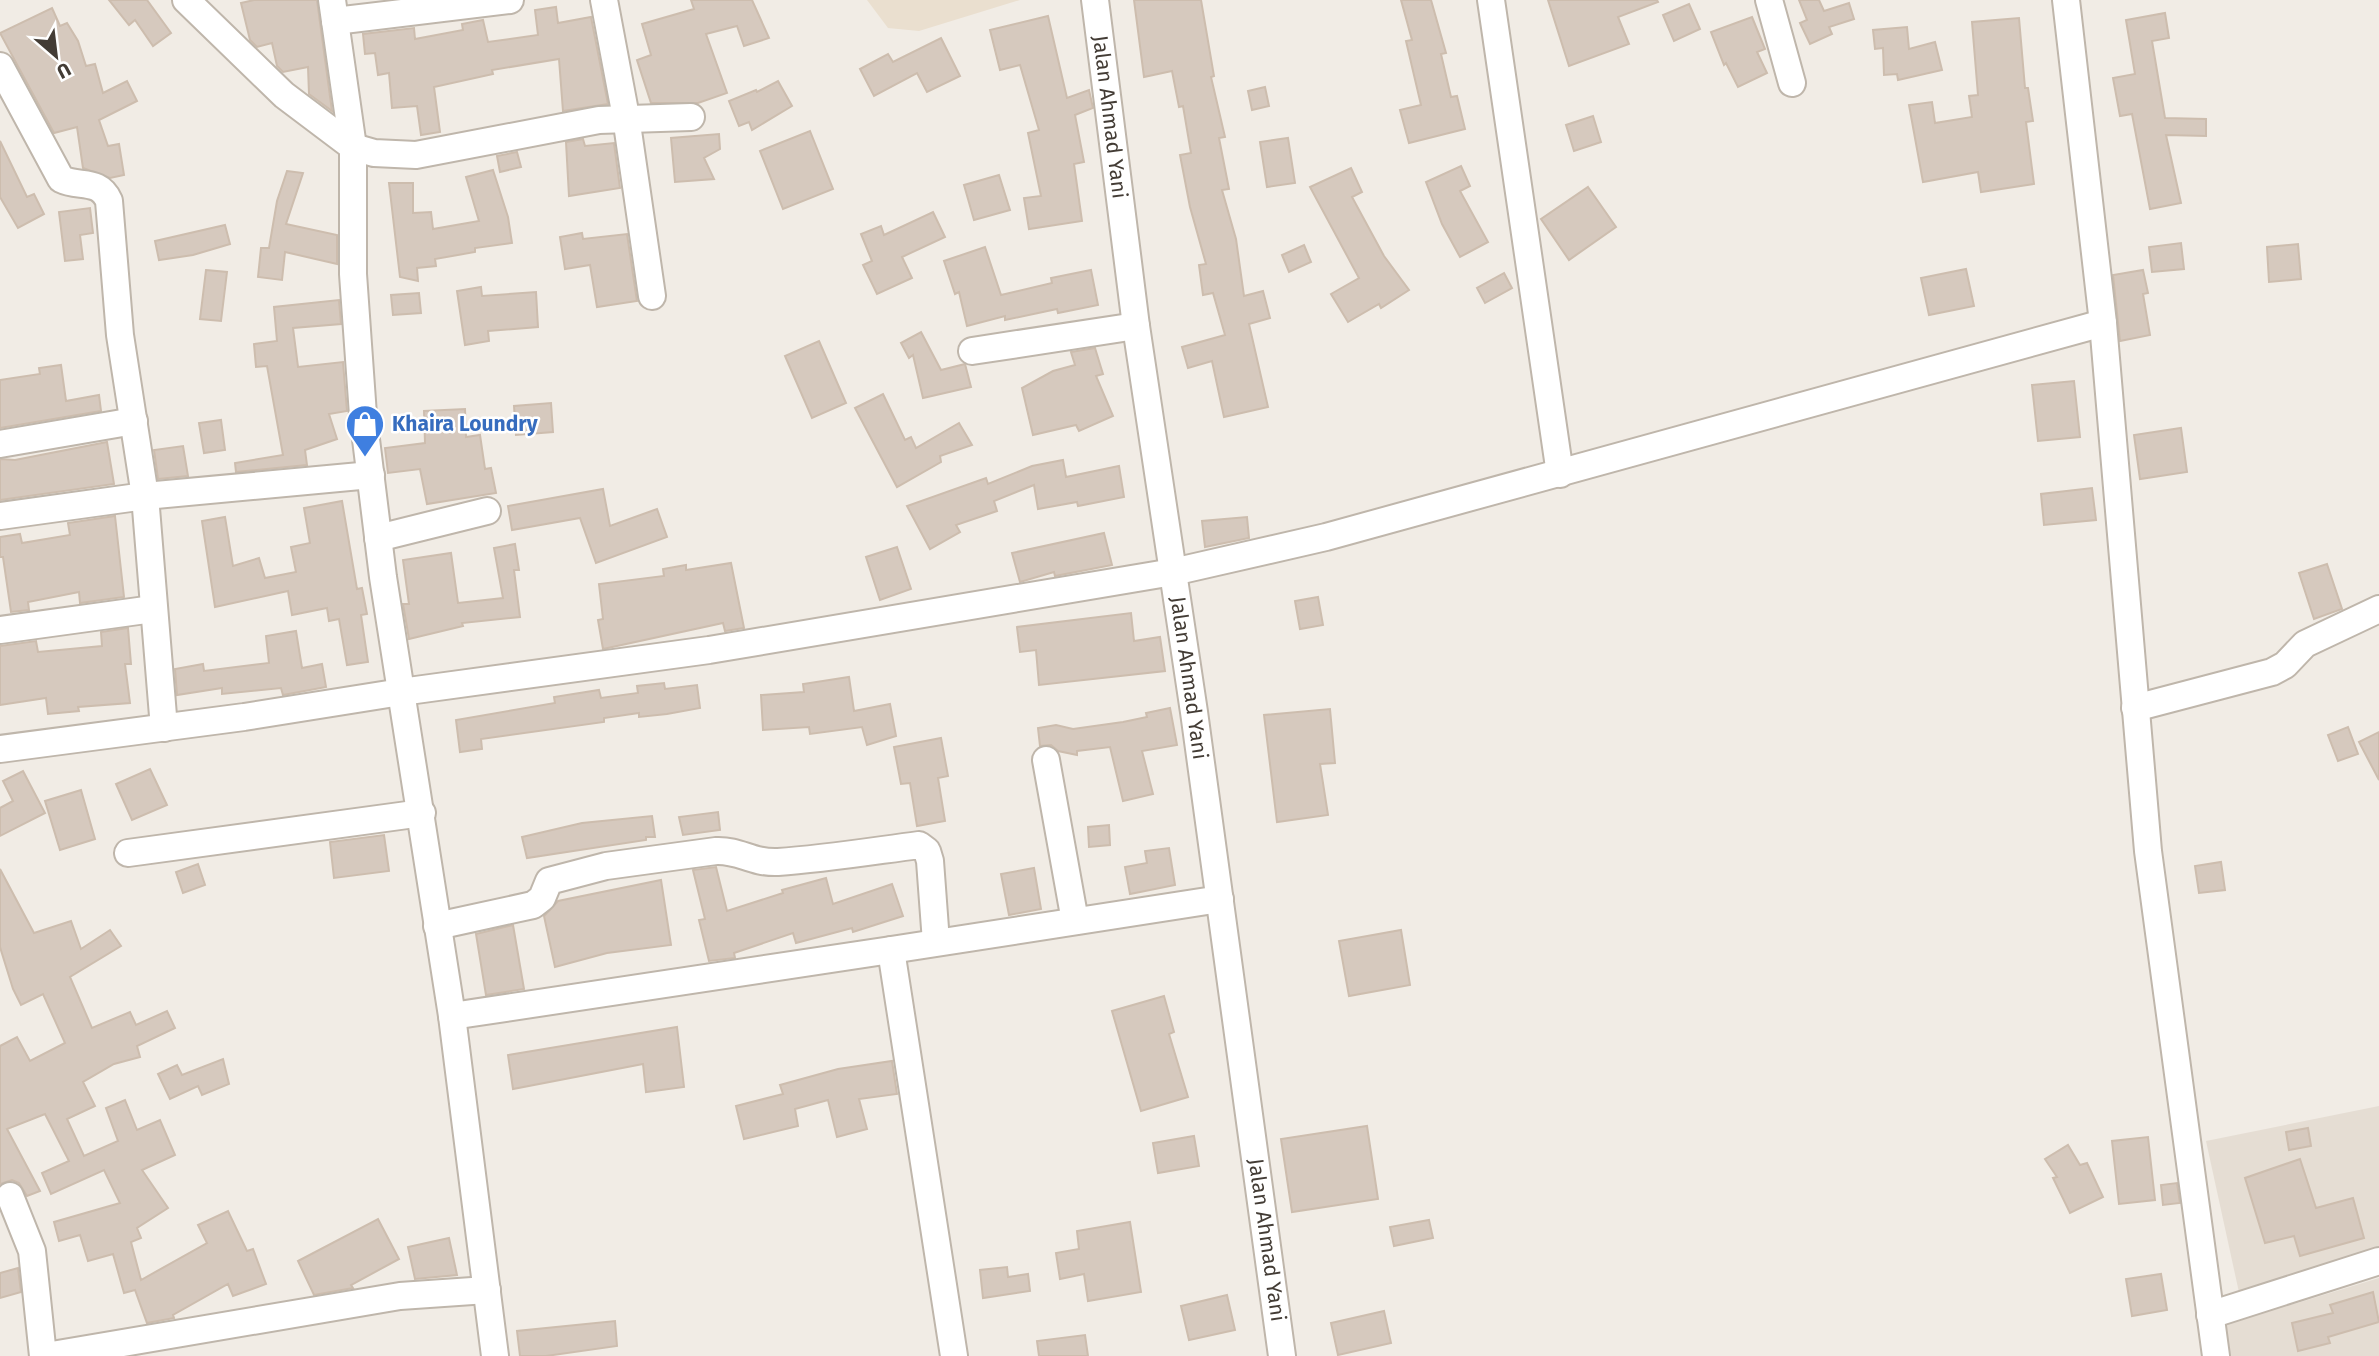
<svg xmlns="http://www.w3.org/2000/svg" width="2379" height="1356" font-family="'Fira Sans',sans-serif">
  <style>
    .residential { fill: #e5ddd3 }
    .education { fill: #eadfcf }
    .building { fill: #d6c9be; stroke: #cdbdae; stroke-width: 2 }
    .lines { fill: none; stroke-linecap: round; stroke-linejoin: round }
    .minor-casing { stroke: #bfb6ab; stroke-width: 30 }
    .minor { stroke: #fff; stroke-width: 26 }
    .labels { text-anchor: middle; dominant-baseline: central; stroke-width: 5; stroke-linejoin: round; paint-order: stroke }
    .street-label { font-size: 21px; fill: #433c35; stroke: #fff }
    .shop-label { font-size: 21px; font-weight: bold; fill: #366cbe; stroke: #fff; text-anchor: start }
  </style>
  <rect width="100%" height="100%" fill="#f1ece5"/>
  <g class="residential">
    <polygon points="2379,1106 2379,1256 2240,1297 2206,1141"/>
    <polygon points="2379,1278 2379,1356 2231,1356 2223,1320 2294,1304"/>
  </g>
  <polygon class="education" points="867,0 1020,0 919,31 888,28"/>
  <g class="building">
    <polygon points="109,0 147,0 171,33 153,46 135,20 129,25"/>
    <polygon points="254,0 317,0 332,111 309,94 308,67 283,72 277,66 272,43 257,47 250,40 241,3"/>
    <polygon points="691,0 752,0 769,38 744,46 737,26 706,34 727,93 698,103 651,103 637,60 651,55 642,24 694,9"/>
    <polygon points="1134,0 1201,0 1214,76 1211,77 1225,137 1219,138 1229,189 1222,190 1236,239 1244,296 1263,291 1270,318 1249,324 1268,407 1224,417 1212,361 1188,368 1182,347 1225,335 1213,293 1203,295 1199,265 1206,264 1190,207 1180,155 1191,153 1183,106 1179,107 1172,71 1144,77"/>
    <polygon points="1401,0 1431,0 1446,53 1441,54 1451,97 1457,96 1465,129 1409,143 1400,110 1421,105 1406,41 1412,40"/>
    <polygon points="1548,0 1657,0 1658,2 1618,17 1629,44 1569,66"/>
    <polygon points="1799,0 1819,0 1824,11 1849,3 1854,19 1829,27 1832,34 1810,44 1800,23 1807,20"/>
    <polygon points="1689,4 1700,29 1674,41 1663,15"/>
    <polygon points="556,7 558,23 591,17 608,104 563,111 559,59 492,70 493,74 434,87 440,132 421,135 417,106 392,108 389,73 378,75 375,53 365,54 363,34 414,28 415,39 463,30 462,24 483,20 488,42 538,35 535,10"/>
    <polygon points="52,8 60,26 67,23 78,41 86,66 95,64 103,93 127,81 137,101 99,120 108,146 119,144 124,175 110,178 83,168 77,127 54,133 0,33"/>
    <polygon points="2165,13 2169,38 2152,41 2165,118 2206,119 2206,136 2166,135 2181,203 2150,209 2132,114 2120,116 2113,78 2135,74 2126,20"/>
    <polygon points="1048,16 1067,98 1089,90 1093,108 1075,115 1084,162 1074,164 1082,221 1029,229 1024,198 1041,196 1028,133 1039,130 1020,65 1000,70 990,30"/>
    <polygon points="1752,17 1765,49 1757,52 1767,73 1738,87 1726,63 1724,65 1711,32"/>
    <polygon points="2019,18 2025,88 2028,88 2033,121 2026,122 2034,184 1981,192 1978,172 1923,182 1909,105 1932,102 1935,123 1972,117 1969,96 1978,95 1972,22"/>
    <polygon points="1907,27 1909,49 1935,42 1942,70 1898,80 1897,74 1884,75 1883,48 1875,49 1873,30"/>
    <polygon points="941,38 960,76 927,92 917,73 874,96 860,69 888,54 893,62"/>
    <polygon points="778,81 792,106 752,130 749,122 739,126 729,101 756,90 757,92"/>
    <polygon points="1265,87 1269,106 1252,110 1248,91"/>
    <polygon points="1593,116 1601,142 1574,151 1566,125"/>
    <polygon points="810,131 833,189 783,209 760,151"/>
    <polygon points="719,134 720,149 704,158 714,179 675,182 671,138"/>
    <polygon points="1288,138 1295,183 1267,187 1260,142"/>
    <polygon points="583,139 585,146 614,143 620,188 569,196 566,142"/>
    <polygon points="0,141 27,197 34,194 44,214 18,228 0,197"/>
    <polygon points="517,152 521,167 500,172 497,156"/>
    <polygon points="1461,166 1470,186 1460,191 1488,242 1460,257 1442,224 1426,182"/>
    <polygon points="1351,168 1362,192 1352,197 1384,256 1409,290 1381,308 1379,304 1348,322 1331,294 1359,278 1310,187"/>
    <polygon points="493,170 508,217 512,243 475,248 475,252 435,259 436,266 417,268 418,281 400,277 389,183 413,183 413,213 431,212 433,229 479,221 466,177"/>
    <polygon points="287,171 303,173 286,224 337,235 337,264 285,252 282,280 258,277 261,248 269,248 277,201"/>
    <polygon points="999,175 1010,210 974,220 964,185"/>
    <polygon points="1588,187 1616,227 1569,260 1541,219"/>
    <polygon points="90,208 93,233 80,235 83,259 65,261 59,212"/>
    <polygon points="933,212 945,237 902,257 912,278 877,294 863,265 872,261 861,234 881,226 884,235"/>
    <polygon points="225,225 230,244 193,255 159,260 155,241"/>
    <polygon points="582,233 583,239 627,234 637,301 597,307 590,265 565,269 560,237"/>
    <polygon points="2181,243 2184,269 2152,272 2149,247"/>
    <polygon points="2298,244 2301,279 2269,282 2267,247"/>
    <polygon points="1304,245 1311,262 1289,272 1282,255"/>
    <polygon points="985,247 1001,295 1052,283 1051,278 1091,270 1098,305 1058,313 1057,309 1005,320 1005,316 967,326 959,292 955,294 944,261"/>
    <polygon points="1966,269 1974,306 1929,315 1921,278"/>
    <polygon points="206,270 227,272 221,321 200,319"/>
    <polygon points="2143,270 2148,293 2143,294 2150,335 2120,341 2113,275"/>
    <polygon points="1504,273 1512,288 1485,303 1477,288"/>
    <polygon points="481,287 482,296 536,292 538,327 488,331 489,341 465,345 457,291"/>
    <polygon points="419,293 421,313 393,315 391,295"/>
    <polygon points="339,300 341,324 293,328 298,367 343,362 347,411 329,414 337,439 305,450 307,465 236,472 235,463 283,455 267,366 256,367 254,344 277,341 274,307"/>
    <polygon points="921,332 941,370 965,364 971,387 923,398 913,355 909,358 901,343"/>
    <polygon points="819,341 846,403 812,418 785,356"/>
    <polygon points="1095,348 1103,374 1096,376 1113,416 1079,431 1076,425 1033,435 1022,388 1053,371 1075,365 1071,352"/>
    <polygon points="61,365 66,401 99,395 101,411 0,428 0,380 40,374 39,368"/>
    <polygon points="2074,381 2080,437 2038,441 2032,385"/>
    <polygon points="883,394 905,440 911,437 916,448 959,423 972,445 940,456 941,462 897,487 855,408"/>
    <polygon points="551,403 553,432 516,435 514,406"/>
    <polygon points="465,409 466,437 480,435 485,469 491,468 496,493 427,504 420,469 388,473 385,448 425,443 424,411"/>
    <polygon points="221,420 225,450 204,453 199,423"/>
    <polygon points="2181,428 2187,472 2140,479 2134,435"/>
    <polygon points="107,442 114,484 0,500 0,459 15,460"/>
    <polygon points="183,446 188,476 158,479 154,450"/>
    <polygon points="1063,460 1066,477 1119,466 1124,497 1078,506 1077,502 1038,509 1034,485 994,501 997,511 956,525 960,532 930,549 907,506 986,478 988,484 1032,466"/>
    <polygon points="2092,488 2096,520 2044,525 2041,494"/>
    <polygon points="603,489 610,526 657,509 667,537 596,563 580,518 512,530 508,506"/>
    <polygon points="342,501 357,589 362,588 367,614 361,615 368,662 347,665 339,619 329,621 327,608 292,615 288,591 215,607 202,521 225,517 233,566 259,558 265,578 296,572 291,547 310,543 304,508"/>
    <polygon points="115,516 124,597 80,603 79,592 28,602 29,610 11,612 3,557 0,557 0,537 20,534 22,543 70,535 68,523"/>
    <polygon points="1247,517 1249,538 1205,547 1202,521"/>
    <polygon points="1104,533 1112,565 1055,576 1054,572 1020,582 1012,553"/>
    <polygon points="515,544 519,570 514,570 520,617 462,623 463,626 409,639 403,604 409,604 403,560 451,553 458,603 503,598 494,548"/>
    <polygon points="897,547 911,589 880,600 866,557"/>
    <polygon points="731,563 744,628 725,631 723,623 603,649 598,620 603,619 599,584 664,576 663,569 686,565 686,570"/>
    <polygon points="2327,564 2342,609 2314,619 2299,573"/>
    <polygon points="1318,597 1323,625 1300,629 1295,601"/>
    <polygon points="1131,613 1134,641 1160,637 1165,671 1039,685 1036,650 1020,652 1017,627"/>
    <polygon points="128,628 131,664 125,664 130,703 78,707 79,711 48,714 46,698 0,705 0,646 36,641 38,652 102,646 101,632"/>
    <polygon points="296,631 302,668 322,664 326,687 283,695 281,688 222,694 222,688 177,695 175,669 203,664 204,671 269,663 266,636"/>
    <polygon points="849,677 854,711 890,704 896,736 867,745 862,727 810,734 809,727 763,730 761,695 804,692 803,684"/>
    <polygon points="664,683 665,689 697,685 700,708 667,714 639,717 639,713 604,718 604,722 481,739 482,749 460,752 456,720 555,703 554,697 599,690 601,698 638,693 637,686"/>
    <polygon points="1170,708 1177,745 1142,751 1153,794 1123,801 1110,747 1077,751 1077,755 1058,751 1051,745 1040,746 1038,728 1056,725 1073,729 1123,722 1147,717 1146,713"/>
    <polygon points="1330,709 1335,763 1320,764 1328,815 1277,822 1264,715"/>
    <polygon points="2348,727 2358,754 2338,761 2328,735"/>
    <polygon points="2379,732 2379,780 2359,742"/>
    <polygon points="941,738 948,776 938,778 945,821 917,826 910,783 901,784 894,747"/>
    <polygon points="150,769 167,805 132,820 116,784"/>
    <polygon points="23,771 45,813 0,836 0,808 13,801 3,781"/>
    <polygon points="81,790 95,839 60,850 45,801"/>
    <polygon points="718,812 720,830 683,835 679,817"/>
    <polygon points="652,816 655,837 646,837 646,840 527,858 522,837 582,823"/>
    <polygon points="1109,825 1110,845 1089,847 1088,827"/>
    <polygon points="384,835 389,871 334,878 330,842"/>
    <polygon points="1169,848 1175,885 1130,894 1125,867 1147,863 1145,851"/>
    <polygon points="2221,862 2225,890 2199,893 2195,866"/>
    <polygon points="198,864 205,885 183,893 176,872"/>
    <polygon points="716,867 727,911 783,893 782,890 826,878 833,904 892,884 903,916 853,932 852,928 796,943 793,933 734,953 735,958 709,961 699,920 705,919 693,870"/>
    <polygon points="1034,868 1041,909 1009,915 1001,874"/>
    <polygon points="0,869 34,933 71,921 81,949 110,930 121,946 70,977 92,1028 130,1012 136,1025 167,1011 175,1028 137,1046 140,1057 114,1064 83,1082 95,1106 67,1119 84,1156 118,1141 106,1108 125,1100 137,1130 160,1120 175,1155 142,1170 168,1208 137,1228 141,1238 131,1242 141,1280 207,1243 198,1225 228,1211 247,1251 253,1249 266,1284 233,1296 228,1284 173,1315 174,1318 147,1323 135,1290 124,1293 113,1254 88,1261 80,1235 59,1241 54,1222 120,1203 104,1170 51,1194 42,1173 69,1161 45,1114 7,1129 40,1191 27,1196 19,1183 12,1180 0,1184 0,1046 17,1037 30,1061 65,1043 43,994 21,1005 13,989 0,947"/>
    <polygon points="661,880 671,945 607,953 555,967 544,916 558,901"/>
    <polygon points="513,925 524,989 486,995 476,934"/>
    <polygon points="1401,930 1410,985 1349,996 1339,941"/>
    <polygon points="1164,996 1174,1032 1169,1034 1188,1097 1141,1111 1112,1011"/>
    <polygon points="677,1027 684,1087 646,1092 643,1064 513,1089 508,1055"/>
    <polygon points="223,1059 229,1084 202,1095 198,1086 170,1099 158,1074 177,1065 182,1075"/>
    <polygon points="892,1061 897,1094 859,1099 867,1129 837,1137 828,1100 795,1109 798,1126 744,1139 736,1106 783,1094 780,1085 838,1069"/>
    <polygon points="1367,1126 1378,1199 1292,1212 1281,1139"/>
    <polygon points="2308,1128 2311,1146 2289,1150 2286,1132"/>
    <polygon points="1194,1136 1199,1166 1158,1173 1153,1143"/>
    <polygon points="2148,1137 2155,1200 2119,1204 2112,1141"/>
    <polygon points="2068,1145 2080,1165 2087,1163 2103,1197 2070,1213 2053,1178 2057,1177 2045,1159"/>
    <polygon points="2300,1159 2316,1208 2353,1198 2364,1238 2300,1256 2294,1236 2265,1243 2245,1178"/>
    <polygon points="2177,1183 2180,1203 2163,1205 2161,1185"/>
    <polygon points="378,1219 399,1259 351,1285 353,1288 314,1295 298,1261"/>
    <polygon points="1429,1220 1433,1238 1394,1246 1390,1227"/>
    <polygon points="1130,1222 1141,1292 1088,1301 1084,1274 1060,1279 1056,1253 1079,1249 1077,1231"/>
    <polygon points="449,1238 457,1275 415,1279 408,1247"/>
    <polygon points="1007,1267 1008,1277 1028,1274 1030,1291 983,1298 980,1270"/>
    <polygon points="18,1268 21,1292 0,1298 0,1273"/>
    <polygon points="2161,1274 2167,1310 2132,1316 2126,1279"/>
    <polygon points="2373,1292 2379,1322 2328,1337 2330,1343 2298,1351 2292,1323 2333,1313 2330,1305"/>
    <polygon points="1227,1295 1235,1330 1189,1340 1181,1306"/>
    <polygon points="1384,1311 1391,1343 1338,1355 1331,1323"/>
    <polygon points="615,1321 617,1346 546,1356 520,1356 517,1331"/>
    <polygon points="1085,1335 1088,1356 1039,1356 1037,1341"/>
  </g>
  <g class="lines">
    <g class="minor-casing">
      <g id="minor">
        <polyline points="186,0 284,95 353,147 374,153 416,155 599,120 691,117"/>
        <polyline points="332,0 353,147 353,274 363,415 383,577 452,1016 495,1356"/>
        <polyline points="604,0 626,117 652,296"/>
        <polyline points="1095,0 1136,326 1194,712 1282,1356"/>
        <polyline points="1491,0 1560,474"/>
        <polyline points="1769,0 1792,83"/>
        <polyline points="2066,0 2103,323 2148,851 2216,1356"/>
        <polyline points="335,21 510,0"/>
        <path d="M0 66 61 179C79 188 99 178 109 201L120 335 145 496 164 728"/>
        <polyline points="972,351 1136,326"/>
        <polyline points="0,444 134,421"/>
        <polyline points="0,516 145,496 371,475"/>
        <polyline points="378,538 487,511"/>
        <polyline points="0,630 153,609"/>
        <polyline points="2135,708 2272,672 2285,665 2305,644 2379,609"/>
        <polyline points="0,749 244,717 401,692 709,650 1173,572 1326,537 2103,323"/>
        <polyline points="1046,760 1075,921"/>
        <polyline points="128,853 422,813"/>
        <path d="M437 926 533 905 542 898 549 881 606 866 716 851C741 850 750 863 778 862 825 859 873 851 919 845L927 851 930 861 936 942"/>
        <polyline points="891,950 1220,899"/>
        <polyline points="452,1016 891,950 954,1356"/>
        <polyline points="10,1196 32,1251 43,1356"/>
        <polyline points="2210,1315 2379,1261"/>
        <polyline points="46,1356 400,1296 487,1290"/>
      </g>
    </g>
    <use href="#minor" class="minor"/>
  </g>
  <defs>
    <g id="shop-pin" transform="scale(2.0125)"><path d="M0 17L-7.5 6A9.5 9.5 0 1 1 7.5 6Z" fill="#3f7fe0" stroke="#fff"/><path d="M-5-2.5h2.3a2.7 3.5 0 0 1 5.4 0H5L5.5 6h-11ZM-1.5-2.5h3a1.5 2.3 0 0 0-3 0Z" fill="#fff"/></g>
  </defs>
  <g fill-rule="evenodd">
    <use href="#shop-pin" x="365" y="424"/>
  </g>
  <g class="labels">
    <g class="street-label">
      <text transform="translate(1110 117) rotate(83)">Jalan Ahmad Yani</text>
      <text transform="translate(1189 678) rotate(82)">Jalan Ahmad Yani</text>
      <text transform="translate(1267 1240) rotate(82)">Jalan Ahmad Yani</text>
    </g>
    <g class="shop-label">
      <text x="392" y="424">Khaira Loundry</text>
    </g>
  </g>
  <g transform="translate(56 56) rotate(152)" stroke="#ffffff" stroke-width="5" paint-order="stroke">
  <path d="M0-5L12 26L0 18L-12 26Z" fill="#433c35"/>
  <text y="-10" font-size="19" font-weight="bold" text-anchor="middle" fill="#433c35">U</text>
  </g>
</svg>
